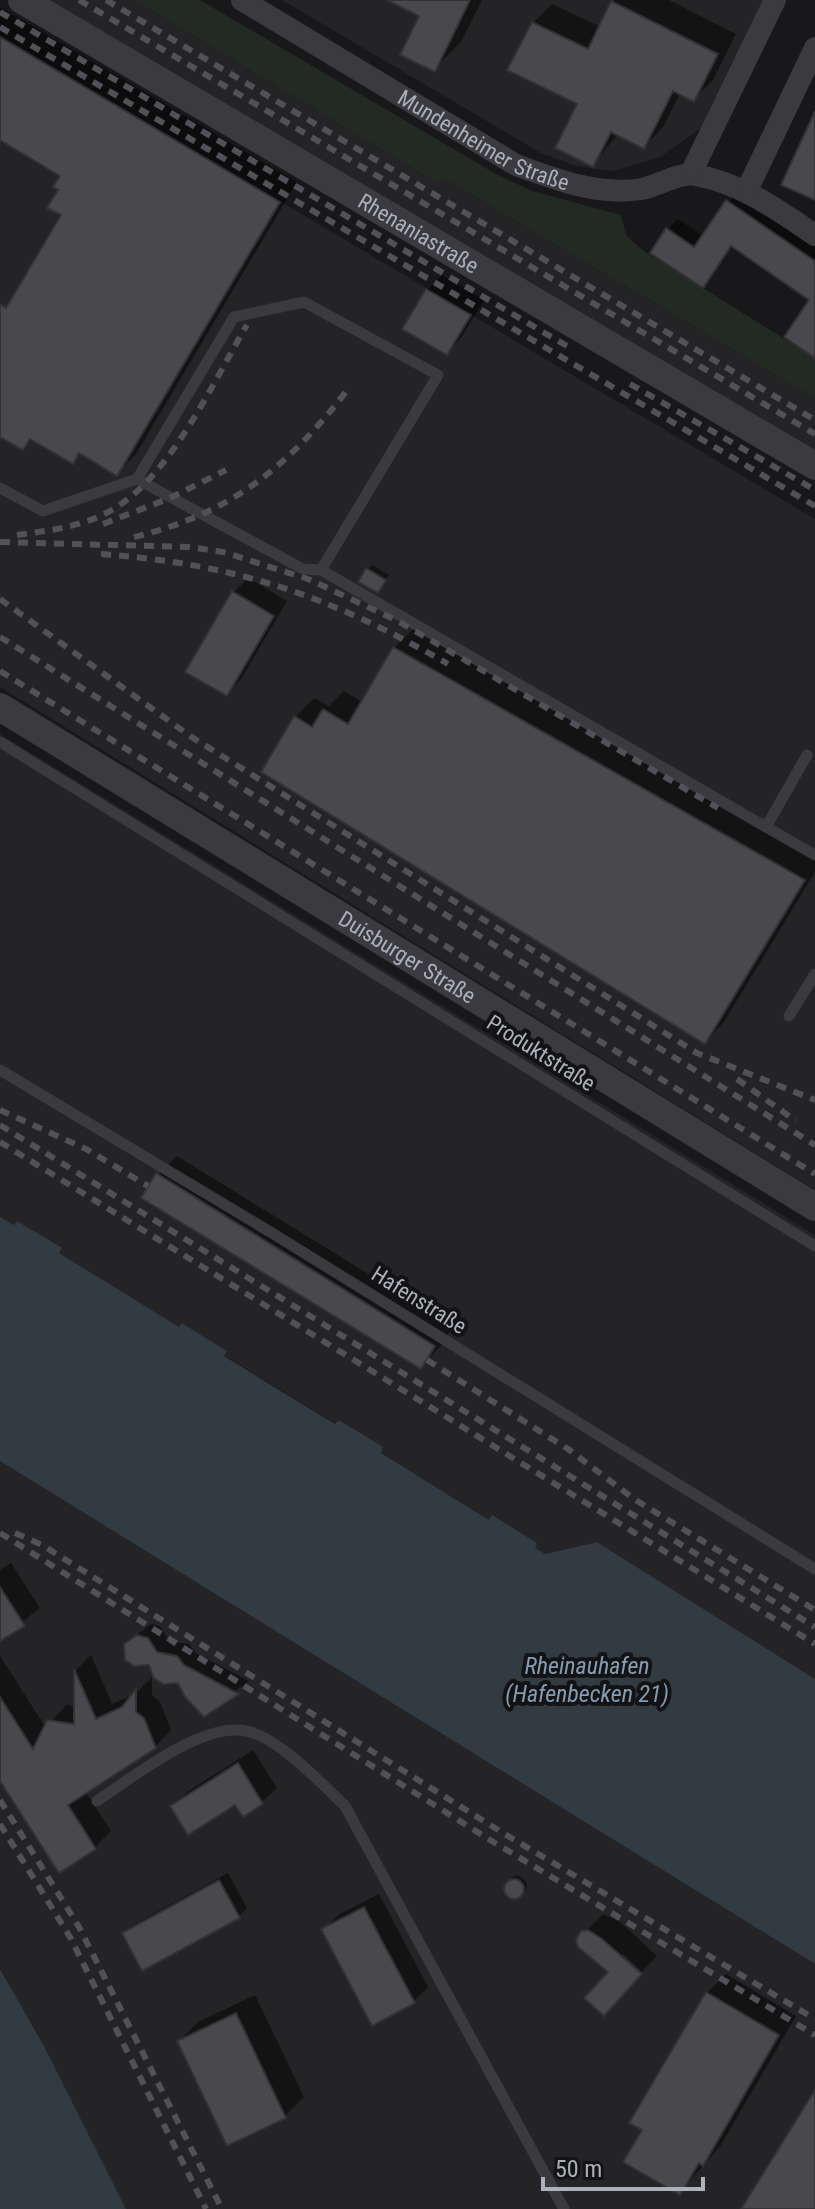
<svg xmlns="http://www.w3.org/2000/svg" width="815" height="2209" font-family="'Roboto Condensed',sans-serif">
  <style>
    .built { fill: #242427 }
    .green { fill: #232a24 }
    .water { fill: #323b42 }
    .shadow { fill: #0007 }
    .building { fill: #48484d; stroke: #333336; stroke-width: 2 }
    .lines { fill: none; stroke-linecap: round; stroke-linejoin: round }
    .service { stroke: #3a3a3f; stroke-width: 11 }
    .minor { stroke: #3a3a3f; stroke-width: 22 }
    .tertiary { stroke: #3a3a3f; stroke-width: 28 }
    .rail { stroke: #515258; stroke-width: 6; stroke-dasharray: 10 8; stroke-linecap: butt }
    .labels { text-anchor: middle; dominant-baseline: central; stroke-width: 8; stroke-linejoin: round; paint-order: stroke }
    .street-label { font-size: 22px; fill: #acb0b9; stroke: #131315 }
    .water-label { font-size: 24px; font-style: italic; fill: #869cb1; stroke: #131315 }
  </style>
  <rect width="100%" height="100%" fill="#18181a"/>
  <g class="built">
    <polygon points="47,0 134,0 437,183 448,181 815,398 815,452"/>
    <polygon points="282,0 763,0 701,128 660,157 613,171 576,166 541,153"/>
    <polygon points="0,35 815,519 815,1190 0,687"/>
    <polygon points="0,734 815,1235 815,1679 597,1542 545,1554 534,1548 537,1543 492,1516 489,1520 380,1452 383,1447 339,1420 336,1424 224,1355 227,1351 182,1323 179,1328 59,1253 62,1249 17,1221 14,1225 0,1217"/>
    <polygon points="0,1461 815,1964 815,2209 126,2209 44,2046 0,1969"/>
  </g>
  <polygon class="green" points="134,0 200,0 496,174 532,191 621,215 626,235 642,250 815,358 815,398 448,181 437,183"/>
  <g class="water">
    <polygon points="0,1217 14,1225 17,1221 62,1248 59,1253 179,1327 182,1323 227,1351 224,1356 335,1424 339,1420 383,1447 381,1453 489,1520 492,1515 537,1543 535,1548 545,1554 597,1542 815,1679 815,1964 0,1461"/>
    <polygon points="0,1969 44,2046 126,2209 0,2209"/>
  </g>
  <g class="shadow">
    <polygon points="412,0 482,0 461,42 434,69 422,15"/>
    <polygon points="614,0 669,0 736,34 713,80 694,99 680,93 663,127 644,147 618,134 593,164 580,104 533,23 552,4 601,27"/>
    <polygon points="0,7 297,182 136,454 117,473 82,452 72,462 32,438 23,448 0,434 0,322 63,215 63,175 0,138"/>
    <polygon points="737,192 815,243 815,355 812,299 733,245 702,286 668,229 678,219 703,236"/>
    <polygon points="442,275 484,300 461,338 447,353 427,290"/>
    <polygon points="372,565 389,575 382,586 368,569"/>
    <polygon points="248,578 287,601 241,679 227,694 234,592"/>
    <polygon points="413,629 815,856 815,872 724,1022 705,1042 263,771 295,717 314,698 329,706 344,691 362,702 394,648"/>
    <polygon points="177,1156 453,1326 440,1347 420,1366 158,1175"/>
    <polygon points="11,1563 40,1608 0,1639 0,1570"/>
    <polygon points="151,1624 160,1626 169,1641 189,1644 196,1653 249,1681 204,1714 180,1681 150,1663 129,1641"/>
    <polygon points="91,1655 112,1704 135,1694 152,1677 152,1695 160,1702 171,1730 155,1747 85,1791 111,1831 95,1847 0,1776 0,1656 46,1728 66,1705 76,1706 76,1670"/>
    <polygon points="253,1750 277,1788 262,1802 243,1814 236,1802 172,1807 187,1792"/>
    <polygon points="228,1873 247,1908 239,1916 124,1934 133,1925"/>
    <circle cx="517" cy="1886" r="10"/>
    <polygon points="379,1894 428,1987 414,2001 324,1930 338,1915"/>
    <polygon points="603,1914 620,1922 657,1956 642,1972 623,1954 610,1972 586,1932"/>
    <polygon points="726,1974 796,2016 721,2145 680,2192 707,1993"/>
    <polygon points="255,1995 304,2097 285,2116 179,2041 198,2022"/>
  </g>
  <g class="building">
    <polygon points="387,0 470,0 435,72 400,55 419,16"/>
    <polygon points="611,1 718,54 694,102 673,91 644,149 611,132 593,167 555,148 577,104 507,70 532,22 588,49"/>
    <polygon points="0,37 280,202 117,476 79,453 73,464 30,439 23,450 0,437 0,304 6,308 61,215 47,208 58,190 53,187 60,176 0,140"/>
    <polygon points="815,111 815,200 781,185"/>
    <polygon points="726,200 815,261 815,358 784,337 809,300 731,246 703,288 650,253 666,228 694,247"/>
    <polygon points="426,289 471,315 447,355 402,329"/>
    <polygon points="366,568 386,580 378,593 358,582"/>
    <polygon points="232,591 274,616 227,696 185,672"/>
    <polygon points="393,647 805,880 705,1044 261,772 294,716 312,727 323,709 348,724"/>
    <polygon points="156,1173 435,1346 421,1369 141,1198"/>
    <polygon points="0,1587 25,1626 0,1641"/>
    <polygon points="137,1635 148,1638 157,1652 177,1656 184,1665 239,1694 204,1717 185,1697 178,1683 163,1684 154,1678 149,1665 134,1666 125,1660 124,1644"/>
    <polygon points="74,1669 96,1719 122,1707 136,1689 136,1712 144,1718 156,1748 68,1805 96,1849 59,1873 0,1781 0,1697 33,1749 47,1720 74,1724"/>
    <polygon points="238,1763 263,1804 243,1817 235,1805 188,1835 170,1806"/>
    <circle cx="514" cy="1889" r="10"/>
    <polygon points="219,1880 240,1918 142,1971 122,1933"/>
    <polygon points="364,1907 415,2003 372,2026 321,1929"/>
    <polygon points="581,1931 588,1930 602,1939 642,1974 604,2016 584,1998 608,1972 578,1947 576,1940"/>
    <polygon points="706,1992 779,2035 703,2166 699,2163 680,2195 623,2162 642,2130 629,2123"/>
    <polygon points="236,2013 286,2118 227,2146 177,2041"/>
    <polygon points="815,2090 815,2209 741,2209"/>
  </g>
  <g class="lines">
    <g class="service">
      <polyline points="137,479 303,569 321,570"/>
      <polyline points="0,488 43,511 137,479 234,317 304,302 438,375 321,570 766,827"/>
      <polyline points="0,742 815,1246"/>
      <polyline points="807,755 766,827 815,855"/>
      <polyline points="789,1016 815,974"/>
      <polyline points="0,1070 272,1233 815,1569"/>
      <path d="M97 1801C133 1777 202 1722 246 1731 278 1737 322 1784 345 1806L564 2209"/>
    </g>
    <g class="minor">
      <path id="s1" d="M242 0 516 165C557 180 598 196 642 189 657 186 680 172 695 175 741 183 776 209 815 235"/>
      <polyline points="691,173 775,0"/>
      <polyline points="747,190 815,48"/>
    </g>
    <g class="tertiary">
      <path id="s2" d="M22 0 815 466"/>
      <path id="s3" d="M0 707 815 1207"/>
    </g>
    <g class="rail">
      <polyline points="79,0 815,434"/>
      <polyline points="106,0 815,420"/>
      <polyline points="0,12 572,349"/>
      <polyline points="0,27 815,506"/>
      <polyline points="630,384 815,490"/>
      <polyline points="103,524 170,498 226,470"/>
      <path d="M17 535C45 531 74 528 100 516 166 488 211 385 247 325"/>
      <path d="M134 537C231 514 289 466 348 389"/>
      <polyline points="0,542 189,547 223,552 308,579 398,621 718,808"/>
      <path d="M101 554C237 564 330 596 448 664"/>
      <polyline points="0,599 190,736 697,1053 815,1100"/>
      <polyline points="0,637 815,1145"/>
      <polyline points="0,671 815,1174"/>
      <polyline points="737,1079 796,1121"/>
      <polyline points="0,1110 86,1149 148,1186"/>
      <polyline points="0,1125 815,1627"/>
      <polyline points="0,1142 815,1644"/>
      <polyline points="427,1360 568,1449 634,1499 815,1610"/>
      <polyline points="0,1533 495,1843 815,2035"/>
      <polyline points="15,1533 42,1545 503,1833 815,2019"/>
      <polyline points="0,1800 79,1927 222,2209"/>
      <polyline points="0,1824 70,1937 206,2209"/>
    </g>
  </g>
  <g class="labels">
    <g class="street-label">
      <text stroke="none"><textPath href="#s1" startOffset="280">Mundenheimer Straße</textPath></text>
      <text stroke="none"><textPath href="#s2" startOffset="460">Rhenaniastraße</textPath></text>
      <text stroke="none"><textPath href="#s3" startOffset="478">Duisburger Straße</textPath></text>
      <text transform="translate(541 1053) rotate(32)">Produktstraße</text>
      <text transform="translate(419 1300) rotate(32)">Hafenstraße</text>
    </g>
    <g class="water-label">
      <text x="587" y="1666">Rheinauhafen<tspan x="587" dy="28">(Hafenbecken 21)</tspan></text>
    </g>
  </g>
  <path d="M543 2177v12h160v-12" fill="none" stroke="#acb0b9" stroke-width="4"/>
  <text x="555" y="2177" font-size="24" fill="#acb0b9" stroke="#131315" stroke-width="6" paint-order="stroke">50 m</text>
</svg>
